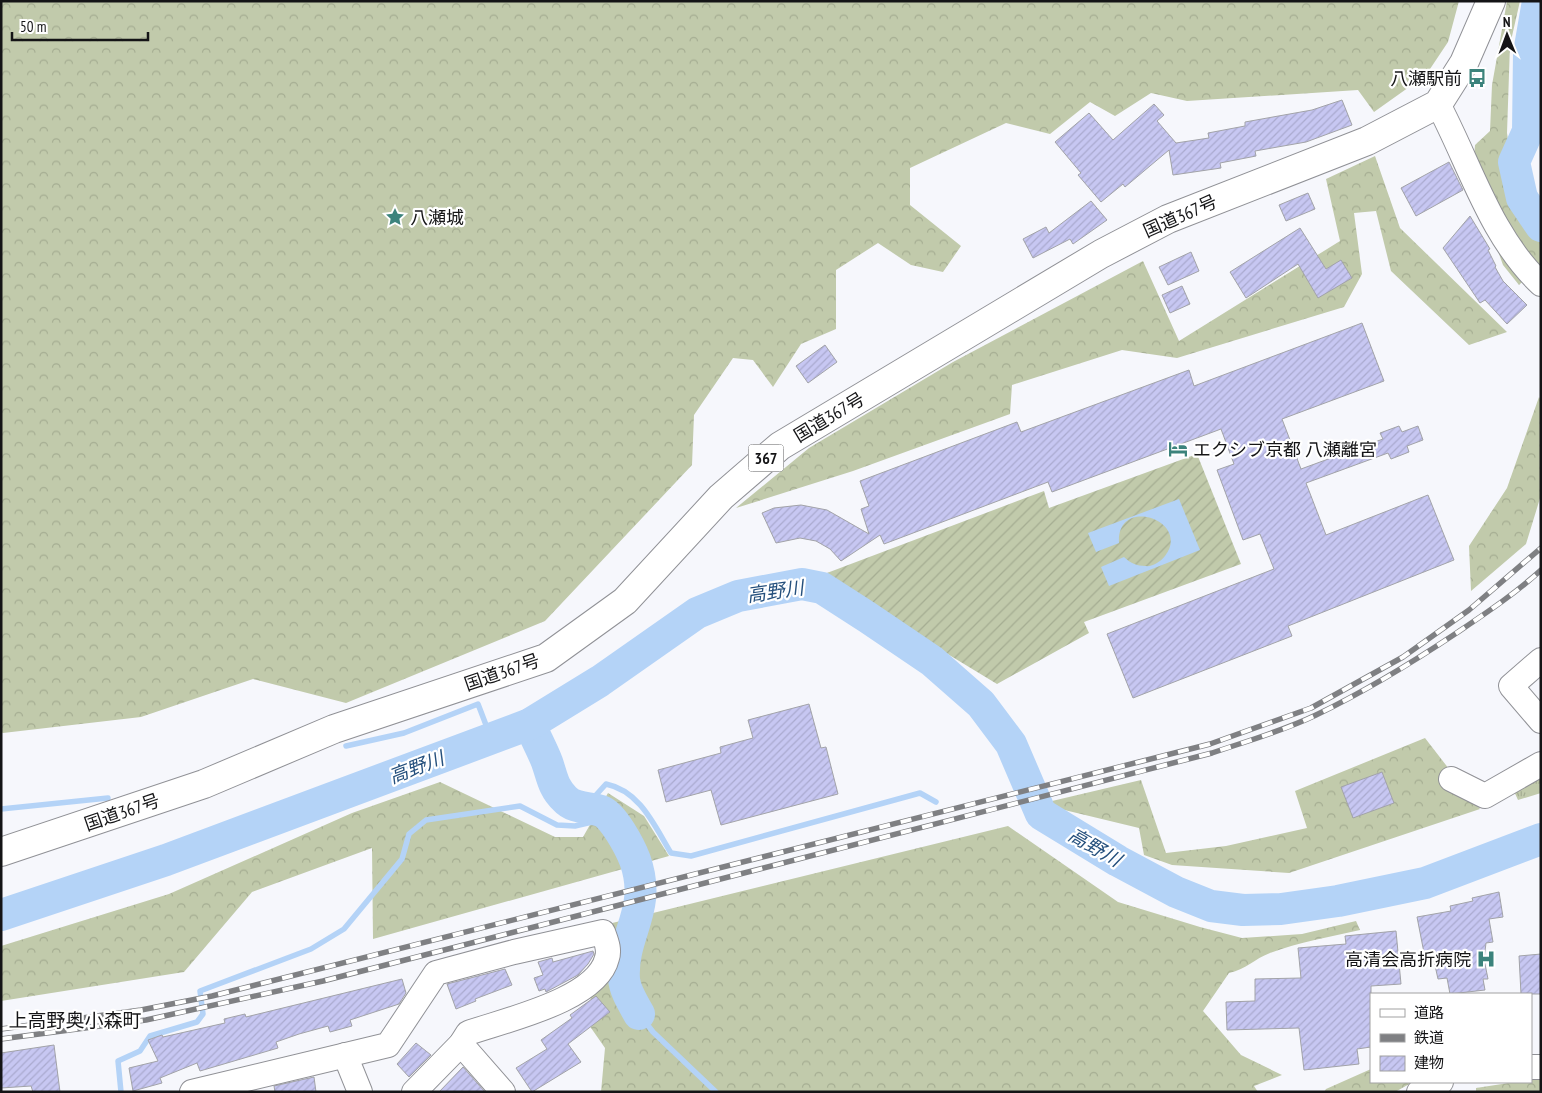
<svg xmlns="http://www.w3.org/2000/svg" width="1542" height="1093" font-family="'PT Sans Narrow','Noto Sans JP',sans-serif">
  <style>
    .grass { fill: url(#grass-tufts) }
    .forest { fill: url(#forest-crowns) }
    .garden { fill: url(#garden-furrows) }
    .water { fill: #b4d3f7 }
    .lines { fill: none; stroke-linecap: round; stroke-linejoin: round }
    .stream { stroke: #b4d3f7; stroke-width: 5.5 }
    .river { stroke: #b4d3f7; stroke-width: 32 }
    .building { fill: url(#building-hatch); stroke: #a2a3a8 }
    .minor-casing { stroke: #909196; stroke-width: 26 }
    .highway-casing { stroke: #909196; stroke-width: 30 }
    .minor { stroke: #fff; stroke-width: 24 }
    .highway { stroke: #fff; stroke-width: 28 }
    .rail-casing { stroke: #7f8083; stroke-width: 5.5 }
    .rail { stroke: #fff; stroke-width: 4; stroke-dasharray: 11; stroke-linecap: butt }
    .labels { text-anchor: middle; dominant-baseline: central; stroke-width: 4.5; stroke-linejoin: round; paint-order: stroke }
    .shield { fill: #fff; stroke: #5a5a5c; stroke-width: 1 }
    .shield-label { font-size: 16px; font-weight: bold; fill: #141416 }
    .poi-label { font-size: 18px; fill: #141416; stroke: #fff; text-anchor: end }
    .street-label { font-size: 18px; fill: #141416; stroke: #fff }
    .water-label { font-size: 19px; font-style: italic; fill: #25507d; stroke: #fff }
    .neighbourhood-label { font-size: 19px; fill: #141416; stroke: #fff }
  </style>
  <defs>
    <pattern id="grass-tufts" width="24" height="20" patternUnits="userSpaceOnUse" patternTransform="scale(1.25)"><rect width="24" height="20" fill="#c1caab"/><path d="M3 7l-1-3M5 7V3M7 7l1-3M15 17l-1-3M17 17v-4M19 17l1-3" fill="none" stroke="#a5ad92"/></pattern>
    <pattern id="forest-crowns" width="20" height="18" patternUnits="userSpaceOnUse" patternTransform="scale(1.25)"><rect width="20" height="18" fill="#c1caab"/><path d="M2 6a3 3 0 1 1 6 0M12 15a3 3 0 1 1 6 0" fill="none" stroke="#a5ad92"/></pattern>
    <pattern id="garden-furrows" width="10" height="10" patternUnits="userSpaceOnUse" patternTransform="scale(1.25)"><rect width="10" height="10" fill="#c1caab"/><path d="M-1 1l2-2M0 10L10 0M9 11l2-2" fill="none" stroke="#a5ad92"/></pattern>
    <pattern id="building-hatch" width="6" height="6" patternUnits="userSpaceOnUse" patternTransform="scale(1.25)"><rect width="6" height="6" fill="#c7c7f2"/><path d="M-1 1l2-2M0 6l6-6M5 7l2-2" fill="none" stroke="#aaaacf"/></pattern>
  </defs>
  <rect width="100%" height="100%" fill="#f6f7fc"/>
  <polygon class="grass" points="1541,774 1541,793 1518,800 1513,789"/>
  <g class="forest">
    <polygon points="1,1 1459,1 1448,42 1426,75 1374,112 1358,90 1187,101 1151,93 1115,116 1090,102 1050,134 1006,123 910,168 910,205 961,246 943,272 911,265 878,243 836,270 836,329 801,344 773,387 753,360 733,358 694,415 692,465 545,621 346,703 253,679 141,717 3,733 1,732"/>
    <polygon points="1507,1 1520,1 1510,45 1507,133 1517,198 1541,242 1541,268 1538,266 1519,285 1503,265 1494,240 1508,230 1495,195 1473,170 1475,145 1490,131 1492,85"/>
    <polygon points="1375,156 1400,228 1507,332 1469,345 1391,271 1376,211 1354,213 1362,274 1344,307 1177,358 1122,350 1012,385 1010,414 853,471 736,508 809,448 953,362 1143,261 1179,341 1340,241 1326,179"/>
    <polygon points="1539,397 1541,400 1541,495 1526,544 1471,591 1469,546 1507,488"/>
    <polygon points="1425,738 1480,809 1289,873 1172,865 1144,855 1139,828 1052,807 1052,801 1141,780 1166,853 1226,846 1307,828 1295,791"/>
    <polygon points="440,782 555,837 583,837 608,793 644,816 669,856 373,939 372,848 252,892 184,972 1,1001 1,946 169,894 352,813"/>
    <path d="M1008 826 1118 902 1200 927 1242 938 1302 934 1356 921 1360 930C1330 937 1299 942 1270 953 1254 959 1247 969 1229 973L1203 1011 1241 1055 1282 1075 1254 1086 1258 1092H601L605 1048 589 1025 593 962 600 926Z"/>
    <polygon points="1371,1069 1371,1082 1413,1082 1395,1092 1324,1092 1326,1089"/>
    <polygon points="1541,1077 1541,1092 1476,1092 1476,1088 1515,1082 1531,1082 1531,1079"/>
  </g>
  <polygon class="garden" points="1197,454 1241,564 1084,622 1089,633 997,684 819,576 1044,491 1049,508"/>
  <path class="water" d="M1179 499 1200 550 1109 586 1101 567 1124 557C1130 563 1137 566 1145 566 1153 567 1160 562 1165 556 1192 520 1116 495 1119 543L1096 552 1088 533Z"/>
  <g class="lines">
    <g class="stream">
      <polyline points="346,746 404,733 478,704 491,738"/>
      <polyline points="1,809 108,798"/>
      <polyline points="639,1014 653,1032 716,1092"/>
      <path d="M121 1092 118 1061 140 1051 150 1036 197 1022 203 1014 200 991 311 949 344 929 402 859 409 834 426 820 520 806 557 825 575 826 592 822 596 795 606 784C640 791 654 825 671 853L691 856 920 793 936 802"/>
    </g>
    <g class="river">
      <polyline points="1538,1 1529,53 1528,131 1514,162 1522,198 1541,226"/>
      <path d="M530 724C535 737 542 749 547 762 552 776 553 788 565 799 574 809 589 807 601 811 613 815 630 847 635 860 653 910 621 934 624 979 625 991 633 1003 639 1014"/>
      <polyline points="1,915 166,860 530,724 600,681 697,613 738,596 802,584 822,588 867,617 932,661 981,704 1011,744 1041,814 1118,861 1176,892 1211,906 1243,910 1281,909 1338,901 1425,883 1541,839"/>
    </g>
  </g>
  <g class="building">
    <polygon points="1342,100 1352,125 1306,142 1255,151 1256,156 1220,163 1221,168 1173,175 1169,150 1125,187 1123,184 1101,202 1078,175 1081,173 1055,142 1089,113 1113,140 1154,104 1164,115 1157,121 1176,143 1209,138 1208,133 1245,126 1245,122 1312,110"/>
    <polygon points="1449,162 1463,190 1416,216 1401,188"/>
    <polygon points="1308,193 1315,209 1286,221 1279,205"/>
    <polygon points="1091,201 1107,220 1073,244 1070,239 1033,258 1023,239 1046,227 1049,233"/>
    <polygon points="1470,216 1490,249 1488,250 1496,266 1495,267 1503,281 1527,305 1507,324 1485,300 1480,303 1443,248"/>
    <polygon points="1300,228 1326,269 1341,260 1352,278 1318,298 1298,264 1246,298 1230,272"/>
    <polygon points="1191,252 1199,271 1168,285 1159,267"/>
    <polygon points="1182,286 1190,304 1170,313 1162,295"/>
    <polygon points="1362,323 1384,381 1282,419 1301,469 1383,439 1380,433 1399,426 1402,432 1418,426 1423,440 1407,446 1409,452 1391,459 1388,453 1306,483 1326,535 1428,495 1454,560 1288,626 1292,636 1133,698 1107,634 1274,569 1260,534 1243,540 1217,470 1234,464 1221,429 1052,492 1048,482 884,544 880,535 841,561 830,549 816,541 800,538 776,543 762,513 774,508 801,505 827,510 869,534 861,509 869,506 860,481 1017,422 1021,432 1189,370 1194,386"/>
    <polygon points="825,345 837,362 808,383 796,366"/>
    <polygon points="809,704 821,748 826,747 838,794 721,825 711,790 666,802 658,770 721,753 720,747 753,738 748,720"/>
    <polygon points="1382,772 1394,803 1353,818 1341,787"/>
    <polygon points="1499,892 1503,917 1489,919 1493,942 1486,943 1484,959 1488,979 1483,979 1485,990 1450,994 1447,978 1438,979 1434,961 1426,963 1417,917 1451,911 1450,906 1473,901 1472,898"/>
    <polygon points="1396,931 1401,984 1371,986 1371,1047 1357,1049 1359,1064 1304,1070 1299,1028 1227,1030 1226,1002 1255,1001 1255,979 1301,978 1298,948 1346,944 1345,936"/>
    <polygon points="593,951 594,954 588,964 578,975 546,992 545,989 539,991 534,978 543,975 538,962 552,958 553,962"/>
    <polygon points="1541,954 1541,994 1521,994 1519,956"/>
    <polygon points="505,969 512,985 475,999 476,1001 456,1009 447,984"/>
    <polygon points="402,979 406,993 399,1004 350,1020 352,1026 330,1032 328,1026 299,1034 276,1042 278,1048 200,1071 197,1063 160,1078 162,1083 133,1091 129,1068 158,1061 148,1040 162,1035 163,1037 225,1023 224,1019 245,1014 246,1017"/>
    <polygon points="596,996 610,1012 568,1044 581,1062 532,1092 516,1068 547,1049 541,1040 572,1018 570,1015"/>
    <polygon points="416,1043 431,1055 409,1077 397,1064"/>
    <polygon points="54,1045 60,1092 33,1092 31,1086 1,1088 1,1053"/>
    <polygon points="463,1067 485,1092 439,1092"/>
    <polygon points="314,1077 316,1092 275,1092 274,1086"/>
  </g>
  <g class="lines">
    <g class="minor-casing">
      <g id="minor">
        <path d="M1438 104C1470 164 1490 236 1541 284"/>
        <polyline points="1541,660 1511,686 1541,721"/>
        <polyline points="1451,779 1485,796 1541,764"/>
        <polyline points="461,1044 503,1092"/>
        <polyline points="345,1055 360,1092"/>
        <polyline points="1531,1067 1541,1067"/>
        <path d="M192 1092 388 1045 436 973 514 952 603 932C606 941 610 949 607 958 597 1000 505 1020 468 1033L461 1044 414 1092"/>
        <polyline points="1419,1092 1441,1082"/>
      </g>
    </g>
    <g class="highway-casing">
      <polyline id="highway" points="1,852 204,784 334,729 546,658 625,601 721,497 780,446 1101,254 1168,219 1367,141 1438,104 1464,63 1491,1"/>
    </g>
    <use href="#minor" class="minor"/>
    <use href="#highway" class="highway"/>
    <g class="rail-casing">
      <g id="rail">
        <polyline points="1,1029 141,1010 212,996 1210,744 1311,708 1403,657 1469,610 1541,548"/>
        <path d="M1 1039 146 1020 323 981 1212 753C1247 741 1283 731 1316 715 1366 691 1413 662 1458 632 1486 613 1516 593 1541 570"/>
      </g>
    </g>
    <use href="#rail" class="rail"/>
  </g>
  <defs>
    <g id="bus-bare" transform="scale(1.5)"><path d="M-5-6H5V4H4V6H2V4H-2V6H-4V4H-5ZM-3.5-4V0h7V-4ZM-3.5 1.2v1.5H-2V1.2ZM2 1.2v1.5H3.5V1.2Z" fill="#3c837c" stroke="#fff" stroke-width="2.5" paint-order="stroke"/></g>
    <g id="sight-bare" transform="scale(1.5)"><path d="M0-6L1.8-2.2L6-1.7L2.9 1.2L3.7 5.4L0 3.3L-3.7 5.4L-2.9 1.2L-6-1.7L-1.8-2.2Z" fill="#3c837c" stroke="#fff" stroke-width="2.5" paint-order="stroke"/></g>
    <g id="hotel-bare" transform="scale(1.5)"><path d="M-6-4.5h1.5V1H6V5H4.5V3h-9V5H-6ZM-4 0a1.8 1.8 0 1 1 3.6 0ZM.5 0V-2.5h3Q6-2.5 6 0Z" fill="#3c837c" stroke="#fff" stroke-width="2.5" paint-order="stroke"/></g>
    <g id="hospital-bare" transform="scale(1.5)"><path d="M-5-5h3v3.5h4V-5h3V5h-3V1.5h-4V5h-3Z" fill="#3c837c" stroke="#fff" stroke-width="2.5" paint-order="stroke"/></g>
  </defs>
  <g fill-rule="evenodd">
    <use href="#bus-bare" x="1477" y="78"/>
    <use href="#sight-bare" x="395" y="217"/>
    <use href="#hotel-bare" x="1178" y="449"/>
    <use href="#hospital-bare" x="1486" y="959"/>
  </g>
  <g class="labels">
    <rect class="shield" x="748.5" y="444.5" width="35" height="27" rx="4"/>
    <g class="shield-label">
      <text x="766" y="458">367</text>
    </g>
    <g class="poi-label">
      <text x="1462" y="78">八瀬駅前</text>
      <text x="410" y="217" text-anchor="start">八瀬城</text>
      <text x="1193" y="449" text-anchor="start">エクシブ京都 八瀬離宮</text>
      <text x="1471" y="959">高清会高折病院</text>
    </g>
    <g class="street-label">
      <text transform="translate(1180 216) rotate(-24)">国道367号</text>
      <text transform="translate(829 417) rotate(-31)">国道367号</text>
      <text transform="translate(502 672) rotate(-19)">国道367号</text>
      <text transform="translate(122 812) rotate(-19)">国道367号</text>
    </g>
    <g class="water-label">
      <text transform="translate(775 591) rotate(-8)">高野川</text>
      <text transform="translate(416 767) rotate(-21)">高野川</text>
      <text transform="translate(1095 847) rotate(30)">高野川</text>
    </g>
    <g class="neighbourhood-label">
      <text x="75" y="1020">上高野奥小森町</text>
    </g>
  </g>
  <rect width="1542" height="1093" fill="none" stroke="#141416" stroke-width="5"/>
  <rect x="1370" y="993" width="162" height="90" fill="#ffffff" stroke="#a1a1a2"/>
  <rect x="1380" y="1009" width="25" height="8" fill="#ffffff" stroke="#a1a1a2"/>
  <text x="1414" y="1018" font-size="15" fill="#141416">道路</text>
  <rect x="1380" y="1034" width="25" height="8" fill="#7f8083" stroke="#a1a1a2"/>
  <text x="1414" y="1043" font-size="15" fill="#141416">鉄道</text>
  <rect x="1380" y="1056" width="25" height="15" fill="url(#building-hatch)" stroke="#a1a1a2"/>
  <text x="1414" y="1068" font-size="15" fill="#141416">建物</text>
  <g transform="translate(1507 35) rotate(359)" stroke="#ffffff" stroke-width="4" paint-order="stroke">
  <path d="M0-4L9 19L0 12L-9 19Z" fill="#141416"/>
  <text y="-8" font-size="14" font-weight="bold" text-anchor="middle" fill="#141416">N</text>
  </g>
  <path d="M12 32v8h136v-8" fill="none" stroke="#141416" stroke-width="2.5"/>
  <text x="20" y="32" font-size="15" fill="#141416" stroke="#ffffff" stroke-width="4" paint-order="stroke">50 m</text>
</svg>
